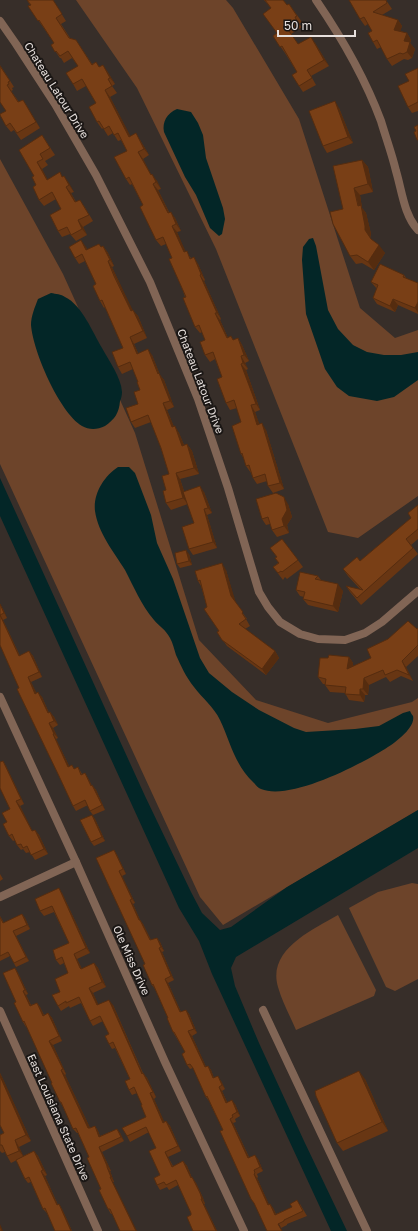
<svg xmlns="http://www.w3.org/2000/svg" width="418" height="1231" font-family="'Golos Text',sans-serif">
  <style>
    .green { fill: #6d442a }
    .water { fill: #032627 }
    .lines { fill: none; stroke-linecap: round; stroke-linejoin: round }
    .street { stroke: #816555; stroke-width: 8 }
    .wall { fill: #683613 }
    .shaded-wall { fill: #552c0f }
    .building { fill: #793f16; stroke: #552c0f }
    .labels { text-anchor: middle; dominant-baseline: central; stroke-width: 4; stroke-linejoin: round; paint-order: stroke }
    .street-label { font-size: 11px; fill: #e7e0dd; stroke: #1b1715 }
  </style>
  <rect width="100%" height="100%" fill="#372e29"/>
  <g class="green">
    <polygon points="76,0 226,0 233,8 299,119 360,308 395,338 418,330 418,496 358,538 328,532 216,249 137,88"/>
    <polygon points="0,159 63,274 135,433 199,640 256,700 328,723 412,702 418,698 418,810 223,925 200,897 0,464"/>
    <polygon points="412,883 418,884 418,979 395,991 386,987 349,908 378,892"/>
    <path d="M338 915 376 990 374 996 296 1030C290 1016 282 1001 278 987 267 950 312 930 338 915Z"/>
  </g>
  <g class="water">
    <path d="M177 109 191 112 198 123 203 135 206 158 223 208 225 219 222 234 219 236 210 228 196 195 185 177 164 132C162 122 167 113 177 109Z"/>
    <polygon points="313,238 316,246 328,310 338,329 353,345 367,352 384,355 401,355 418,352 418,380 394,397 377,401 349,396 337,387 325,369 306,314 302,260 303,247 309,239"/>
    <path d="M51 293C56 294 61 294 65 297 82 305 93 333 102 348 109 361 121 377 122 392 122 395 121 399 120 401 119 413 115 419 105 426 97 430 89 430 82 426 59 412 33 351 31 325 31 316 35 307 38 299Z"/>
    <path d="M118 467H129L135 473 151 515 157 543 173 579 200 658 209 673 232 692 259 710 294 728 306 732 355 729 379 726 403 713 410 711C411 713 412 715 413 716 416 728 393 744 385 749 359 765 290 801 261 789 258 788 256 785 254 783 234 764 231 743 220 720 214 707 202 698 194 687 186 677 181 666 176 655 174 649 173 643 170 638 166 630 159 626 154 620 141 605 134 587 125 570 114 552 98 533 95 511 93 494 104 476 118 467Z"/>
    <polygon points="0,478 145,796 191,892 202,913 220,930 231,927 287,887 418,810 418,848 236,957 231,968 235,986 259,1043 304,1141 347,1231 331,1231 212,974 199,941 179,908 0,516"/>
  </g>
  <g class="lines">
    <g class="street">
      <path d="M316 0C342 38 365 78 381 121 386 138 392 154 396 171 402 191 404 215 418 230"/>
      <polyline points="0,21 16,44 55,104 96,175 150,282 198,399 228,488 259,592 268,607 280,622 300,634 318,639 345,640 365,633 382,622 418,591"/>
      <polyline points="0,697 76,862 165,1062 244,1231"/>
      <polyline points="0,897 76,862"/>
      <polyline points="263,1010 367,1231"/>
      <polyline points="0,1011 98,1231"/>
    </g>
  </g>
  <g class="wall">
    <polygon points="27,0 53,0 66,21 61,24 70,38 76,40 92,64 96,62 99,67 107,71 115,84 112,86 117,93 110,97 130,136 140,140 149,155 143,159 151,175 157,181 161,189 158,190 169,212 175,218 181,231 177,232 185,252 191,258 198,264 205,280 204,281 221,319 220,320 228,338 234,340 238,338 242,345 249,361 245,363 248,369 246,370 260,410 255,412 259,424 266,430 284,489 273,493 268,486 267,481 257,484 253,478 251,473 246,466 244,459 241,454 241,422 237,408 230,410 226,403 222,377 215,359 210,362 205,355 205,340 202,332 200,333 195,327 172,258 166,244 161,246 156,240 143,205 132,184 130,185 126,179 127,151 121,140 118,141 113,133 108,136 103,128 102,129 97,122 96,103 86,86 77,91 73,84 78,66 72,58 64,63 61,58 60,58 51,45 54,43 43,27 28,6 30,5"/>
    <polygon points="264,0 283,0 287,5 289,4 302,22 299,24 302,27 291,34 298,44 315,43 329,66 311,76 316,85 303,92 299,86 297,72 285,53 273,36 277,34 271,8"/>
    <polygon points="386,0 392,9 382,15 398,20 402,26 400,31 407,33 411,40 410,43 415,49 412,58 408,60 404,59 392,66 387,59 381,47 377,49 373,42 372,31 368,24 365,26 360,19"/>
    <polygon points="0,65 14,87 12,88 13,90 11,91 19,102 23,100 40,128 21,140 14,130 11,132 6,126 6,111"/>
    <polygon points="418,68 418,111 412,113 408,107 409,81"/>
    <polygon points="339,108 353,143 327,153 323,146"/>
    <polygon points="42,135 55,155 45,161 48,165 42,169 47,179 64,176 74,192 71,193 76,202 84,206 93,221 83,227 87,235 76,241 70,234 62,237 58,231 61,209 56,199 44,206 39,200 34,176"/>
    <polygon points="362,160 368,167 373,192 360,195 362,208 366,213 371,234 370,238 385,253 374,270 362,263 356,264 350,256 343,209"/>
    <polygon points="103,246 108,253 114,266 112,267 119,282 132,310 138,316 147,338 134,344 138,353 152,355 160,375 164,380 174,407 167,410 174,427 179,433 184,445 187,444 192,451 199,474 180,479 184,491 204,492 212,513 207,515 217,548 193,555 189,549 194,523 188,504 171,510 166,503 166,490 169,474 161,448 151,422 135,428 131,422 138,404 140,390 138,382 133,369 122,374 118,367 123,348 105,307 104,308 100,301 96,284 85,261 79,264 75,258 86,247 87,250 102,247"/>
    <polygon points="404,275 407,279 418,283 418,314 398,305 395,312 377,304 373,298 377,289 371,282"/>
    <polygon points="288,504 292,517 287,525 289,533 277,537 272,530 270,524 266,525 262,519"/>
    <polygon points="418,505 418,539 411,545 418,554 361,605 350,592 346,586 361,590 348,576 343,569 360,561 411,518 408,513"/>
    <polygon points="282,539 303,567 287,579 285,577 283,580 273,567 278,563 277,557"/>
    <polygon points="189,554 192,565 180,568 177,564"/>
    <polygon points="226,570 235,602 247,619 246,619 250,626 245,629 275,651 279,658 266,675 227,646 217,632 219,631 207,607 201,586 198,581"/>
    <polygon points="318,576 321,580 343,591 338,612 308,605 303,599 304,597 300,596 296,590"/>
    <polygon points="0,604 3,609 7,618 3,620 20,656 29,651 33,656 42,677 31,682 36,693 42,697 49,713 50,712 54,717 58,725 53,728 58,738 56,739 69,766 74,769 78,767 82,774 85,773 88,778 92,786 92,785 96,790 105,810 93,815 90,811 88,805 76,811 73,806 19,688 0,645"/>
    <polygon points="418,628 418,656 406,667 413,681 401,676 390,682 386,677 369,685 368,695 365,695 364,702 349,700 345,693 330,692 325,685 325,684 323,684 318,677 328,658 349,657 353,663 353,666 371,658"/>
    <polygon points="0,761 0,762 3,761 6,766 24,804 20,806 32,831 35,830 39,835 48,854 35,860 30,852 26,853 23,849 21,850 17,845 15,840 13,841 9,836 7,822 10,809 0,788"/>
    <polygon points="92,815 95,819 105,841 94,846 91,842"/>
    <polygon points="114,850 117,855 126,874 122,876 135,903 133,904 140,920 143,924 151,940 157,938 160,942 164,951 162,952 174,980 168,983 181,1012 186,1010 189,1014 197,1033 192,1036 206,1067 208,1066 211,1070 214,1078 221,1081 225,1089 222,1091 227,1102 235,1104 240,1116 235,1119 236,1122 233,1123 249,1157 258,1159 263,1171 257,1174 258,1177 257,1178 269,1205 270,1204 273,1208 276,1214 300,1204 307,1216 287,1224 287,1225 281,1228 283,1231 223,1130 209,1101 206,1097 193,1068 190,1069 187,1065 185,1052 173,1032 168,1018 155,989 152,985 145,964 96,858"/>
    <polygon points="0,874 3,879 0,881"/>
    <polygon points="62,893 90,953 77,959 82,969 94,963 98,968 106,987 93,993 98,1005 113,1005 143,1073 147,1078 156,1097 154,1099 164,1122 166,1121 170,1126 181,1151 168,1157 173,1166 183,1161 187,1166 192,1178 196,1183 203,1198 205,1204 204,1204 217,1231 193,1231 191,1213 178,1185 169,1190 167,1187 160,1190 157,1185 160,1175 156,1148 149,1132 130,1142 127,1136 146,1117 142,1105 137,1093 132,1095 129,1090 130,1079 115,1048 112,1049 109,1044 109,1034 103,1021 93,1026 90,1021 81,1003 70,1008 69,1006 61,1011 58,1006 60,992 68,973 64,963 60,965 56,960 69,943 54,912 44,916 40,911"/>
    <polygon points="22,914 25,918 30,929 16,936 29,961 16,967 10,956 0,961 0,916 4,923"/>
    <polygon points="15,968 18,973 28,994 26,995 31,1005 37,1003 40,1007 44,1015 48,1013 52,1018 62,1041 53,1045 66,1074 65,1075 90,1128 95,1126 98,1131 100,1136 117,1129 120,1133 124,1141 102,1152 111,1171 110,1171 114,1182 113,1182 112,1214 111,1214 108,1209 89,1157 78,1133 77,1133 73,1129 63,1107 60,1102 52,1083 27,1026 26,1027 23,1022 16,1002"/>
    <polygon points="0,1073 31,1141 19,1147 23,1156 34,1151 38,1156 47,1175 45,1176 58,1205 59,1204 62,1209 72,1231 55,1231 47,1213 43,1209 31,1182 28,1183 25,1179 17,1160 11,1163 7,1156 5,1152 2,1153 0,1151 0,1135 4,1133 0,1125"/>
    <polygon points="365,1079 388,1131 343,1151 337,1143"/>
  </g>
  <g class="shaded-wall">
    <polygon points="398,20 402,26 399,36 394,30"/>
    <polygon points="407,33 411,40 410,43 415,49 412,58 407,52 404,41"/>
    <polygon points="311,37 315,43 329,66 324,60"/>
    <polygon points="103,65 107,71 115,84 110,78"/>
    <polygon points="105,90 110,97 134,143 129,137"/>
    <polygon points="23,100 27,106 40,128 36,122"/>
    <polygon points="335,101 339,108 353,143 348,137"/>
    <polygon points="136,133 140,140 149,155 144,149"/>
    <polygon points="138,152 143,159 155,182 151,175"/>
    <polygon points="362,160 368,167 373,192 368,184"/>
    <polygon points="37,162 42,169 51,186 47,180"/>
    <polygon points="152,174 157,181 161,189 156,182"/>
    <polygon points="64,176 69,183 74,192 69,185"/>
    <polygon points="153,184 158,190 172,219 168,213"/>
    <polygon points="66,187 71,193 79,209 75,202"/>
    <polygon points="354,188 360,195 362,208 366,213 371,234 370,238 376,247 365,230"/>
    <polygon points="171,212 175,218 181,231 176,224"/>
    <polygon points="78,220 83,227 87,235 82,229"/>
    <polygon points="172,226 177,232 189,259 184,252"/>
    <polygon points="81,240 86,247 90,257 86,250"/>
    <polygon points="379,245 385,253 374,270 368,262"/>
    <polygon points="103,246 108,253 114,266 110,260"/>
    <polygon points="194,257 198,264 205,280 201,274"/>
    <polygon points="108,261 112,267 136,317 131,311"/>
    <polygon points="200,275 204,281 221,319 217,313"/>
    <polygon points="393,299 398,305 395,312 390,306"/>
    <polygon points="418,302 418,313 415,308"/>
    <polygon points="133,310 138,316 147,338 143,331"/>
    <polygon points="215,313 220,320 231,345 227,338"/>
    <polygon points="130,337 134,344 141,360 137,354"/>
    <polygon points="238,338 242,345 249,361 244,355"/>
    <polygon points="148,349 152,355 160,375 164,380 174,407 170,401"/>
    <polygon points="241,356 245,363 248,369 243,363"/>
    <polygon points="241,364 246,370 260,410 256,404"/>
    <polygon points="163,403 167,410 177,434 172,427"/>
    <polygon points="251,405 255,412 262,431 257,425"/>
    <polygon points="262,423 266,430 284,489 280,483"/>
    <polygon points="175,426 179,433 187,452 182,446"/>
    <polygon points="187,444 192,451 199,474 194,468"/>
    <polygon points="176,473 180,479 188,504 183,498"/>
    <polygon points="200,486 204,492 212,513 208,508"/>
    <polygon points="284,497 288,504 292,517 287,525 289,533 284,526 282,519"/>
    <polygon points="204,509 207,515 217,548 213,542"/>
    <polygon points="186,550 189,554 192,565 189,561"/>
    <polygon points="222,563 226,570 236,603 231,596"/>
    <polygon points="338,584 343,591 338,612 333,606"/>
    <polygon points="0,604 3,609 7,618 4,613"/>
    <polygon points="0,615 3,620 22,661 19,656"/>
    <polygon points="29,651 33,656 42,677 39,672"/>
    <polygon points="275,651 279,658 266,675 262,669"/>
    <polygon points="349,657 353,663 352,675 347,669"/>
    <polygon points="402,661 406,667 413,681 409,675"/>
    <polygon points="28,677 31,682 39,698 35,694"/>
    <polygon points="364,678 369,685 368,695 363,689"/>
    <polygon points="360,689 365,695 364,702 360,695"/>
    <polygon points="38,692 42,697 51,718 48,713"/>
    <polygon points="50,712 54,717 58,725 54,721"/>
    <polygon points="49,723 53,728 58,738 54,734"/>
    <polygon points="53,734 56,739 72,772 68,767"/>
    <polygon points="3,761 6,766 24,804 21,799"/>
    <polygon points="85,773 88,778 94,791 91,786"/>
    <polygon points="92,785 96,790 105,810 102,805"/>
    <polygon points="16,801 20,806 35,836 32,831"/>
    <polygon points="92,815 95,819 105,841 102,837"/>
    <polygon points="35,830 39,835 48,854 44,849"/>
    <polygon points="114,850 117,855 126,874 123,869"/>
    <polygon points="119,871 122,876 135,903 132,899"/>
    <polygon points="59,888 62,893 90,953 86,948"/>
    <polygon points="130,900 133,904 142,925 139,920"/>
    <polygon points="22,914 25,918 30,929 27,925"/>
    <polygon points="140,920 143,924 153,945 150,940"/>
    <polygon points="13,931 16,936 29,961 26,957"/>
    <polygon points="157,938 160,942 164,951 161,947"/>
    <polygon points="159,948 162,952 174,980 171,976"/>
    <polygon points="74,954 77,959 84,973 80,968"/>
    <polygon points="94,963 98,968 106,987 102,982"/>
    <polygon points="15,968 18,973 28,994 25,990"/>
    <polygon points="165,979 168,983 183,1017 180,1012"/>
    <polygon points="89,988 93,993 101,1010 97,1005"/>
    <polygon points="23,991 26,995 33,1010 30,1006"/>
    <polygon points="109,1000 113,1005 145,1079 142,1074"/>
    <polygon points="37,1003 40,1007 46,1020 43,1016"/>
    <polygon points="186,1010 189,1014 197,1033 194,1029"/>
    <polygon points="48,1013 52,1018 62,1041 59,1036"/>
    <polygon points="188,1031 192,1036 208,1071 205,1067"/>
    <polygon points="49,1041 53,1045 66,1074 63,1069"/>
    <polygon points="208,1066 211,1070 216,1083 213,1078"/>
    <polygon points="61,1070 65,1075 92,1132 88,1128"/>
    <polygon points="359,1071 365,1079 388,1131 382,1122"/>
    <polygon points="0,1073 4,1081 31,1141 26,1135 0,1076"/>
    <polygon points="143,1073 147,1078 156,1097 153,1092"/>
    <polygon points="218,1076 221,1081 225,1089 222,1085"/>
    <polygon points="219,1087 222,1091 229,1107 226,1103"/>
    <polygon points="150,1093 154,1099 167,1128 163,1123"/>
    <polygon points="232,1100 235,1104 240,1116 237,1112"/>
    <polygon points="230,1119 233,1123 251,1162 248,1158"/>
    <polygon points="166,1121 170,1126 181,1151 178,1146"/>
    <polygon points="95,1126 98,1131 102,1141 99,1137"/>
    <polygon points="117,1129 120,1133 124,1141 121,1137"/>
    <polygon points="15,1140 19,1147 24,1157 19,1151"/>
    <polygon points="99,1147 102,1152 111,1171 107,1166"/>
    <polygon points="34,1151 38,1156 47,1175 43,1170"/>
    <polygon points="165,1152 168,1157 175,1172 172,1167"/>
    <polygon points="255,1155 258,1159 263,1171 260,1167"/>
    <polygon points="183,1161 187,1166 194,1183 191,1178"/>
    <polygon points="107,1167 110,1171 114,1182 111,1177"/>
    <polygon points="41,1171 45,1176 60,1210 57,1205"/>
    <polygon points="254,1174 257,1178 271,1209 268,1205"/>
    <polygon points="110,1177 113,1182 137,1231 136,1231"/>
    <polygon points="192,1177 196,1183 203,1198 205,1204 202,1199"/>
    <polygon points="201,1199 204,1204 217,1231 216,1231"/>
    <polygon points="59,1204 62,1209 72,1231 71,1231"/>
    <polygon points="270,1204 273,1208 278,1219 275,1215"/>
    <polygon points="0,1224 3,1231 2,1231 0,1226"/>
  </g>
  <g class="building">
    <polygon points="27,0 53,0 62,14 56,18 69,38 76,40 92,65 96,62 99,67 103,65 110,78 108,79 112,86 105,90 129,137 136,133 144,149 138,152 151,175 152,174 156,182 153,184 168,213 171,212 176,224 172,226 184,252 187,251 190,259 194,257 201,274 200,275 217,313 215,313 227,338 231,336 233,340 238,338 244,355 241,356 243,363 241,364 256,404 251,405 257,425 262,423 280,483 268,486 265,474 253,478 249,465 246,466 242,453 241,454 232,426 241,422 234,400 226,403 217,379 222,377 213,352 205,355 200,342 205,340 199,325 195,327 183,298 186,297 169,259 172,258 163,237 156,240 140,207 143,205 129,177 126,179 114,157 127,151 118,133 114,135 109,126 104,129 99,121 97,122 89,107 96,103 82,79 73,84 66,73 78,66 68,51 60,56 56,51 55,52 51,45 54,43 39,20 38,21 28,6 31,5"/>
    <polygon points="265,0 283,0 287,5 289,4 297,16 295,17 297,21 287,28 298,44 311,37 324,60 307,70 312,78 299,86 292,75 297,72 282,46 280,47 273,36 277,33 263,14 271,8"/>
    <polygon points="349,0 386,0 387,3 373,12 398,20 394,30 407,33 404,41 410,42 407,52 403,54 400,53 387,59 377,40 373,42 368,33 372,31 364,17 360,19"/>
    <polygon points="0,66 10,81 8,82 9,84 7,85 18,102 23,100 36,122 17,133 10,123 6,126 0,115 0,114 6,111 0,102"/>
    <polygon points="418,68 418,102 408,107 398,86 409,81 405,74"/>
    <polygon points="335,101 348,137 323,146 309,111"/>
    <polygon points="418,125 418,140 417,140 414,132 416,131 414,127"/>
    <polygon points="42,135 50,148 40,154 43,159 37,162 47,180 60,172 62,177 64,176 69,185 66,187 75,202 80,200 89,215 78,220 82,229 71,235 67,227 58,231 50,215 61,209 52,192 39,200 33,187 36,185 32,177 34,176 19,150"/>
    <polygon points="362,160 368,184 354,188 358,206 361,205 365,226 365,230 371,239 379,245 368,262 357,255 350,256 333,224 330,212 343,209 333,166"/>
    <polygon points="81,240 86,250 99,244 101,247 103,246 110,260 108,261 114,276 131,311 133,310 143,331 130,337 137,354 148,349 158,374 159,373 170,401 163,403 172,427 175,426 182,446 187,444 194,468 176,473 183,498 166,503 163,491 166,490 162,476 169,474 161,448 148,415 131,422 126,408 138,404 134,392 140,390 137,382 138,382 130,362 118,367 112,352 123,348 102,300 100,301 93,286 96,284 82,254 75,258 69,247"/>
    <polygon points="380,264 404,275 403,277 418,283 418,302 415,308 393,299 390,306 373,298 378,285 371,282"/>
    <polygon points="200,486 208,508 204,509 213,542 189,549 182,527 194,523 183,492"/>
    <polygon points="276,493 284,497 287,510 282,519 284,526 272,530 268,517 262,519 256,499"/>
    <polygon points="418,505 418,529 406,539 413,548 357,598 346,586 363,590 343,569 357,557 360,561 411,518 408,513"/>
    <polygon points="282,539 298,560 282,572 281,571 278,573 273,567 279,563 275,558 277,557 270,548"/>
    <polygon points="186,550 189,561 177,564 175,553"/>
    <polygon points="222,563 231,596 243,612 242,613 246,619 239,624 275,651 262,669 222,640 217,632 219,631 204,609 207,607 200,580 198,581 195,571"/>
    <polygon points="300,572 318,576 315,579 338,584 333,606 303,599 305,592 296,590"/>
    <polygon points="0,604 4,613 0,615 19,656 29,651 39,672 28,677 35,694 38,692 48,713 50,712 54,721 49,723 54,734 53,734 68,767 72,765 74,769 78,767 81,775 85,773 91,786 92,785 102,805 90,811 85,800 73,806 59,776 17,689 19,688 0,645"/>
    <polygon points="408,621 417,629 418,628 418,645 402,661 409,675 397,670 385,675 383,670 364,678 363,689 360,689 360,695 345,694 346,687 325,685 326,679 318,677 320,658 328,658 329,655 349,657 347,669 371,658 367,649 388,639"/>
    <polygon points="3,761 21,799 16,801 32,831 35,830 44,849 31,855 27,846 23,848 21,844 17,845 12,834 9,836 3,824 7,822 2,813 10,809 0,788 0,762"/>
    <polygon points="92,815 102,837 91,842 80,820"/>
    <polygon points="114,850 123,869 119,871 132,899 130,900 139,920 140,920 150,940 157,938 161,947 159,948 171,976 165,979 180,1012 186,1010 194,1029 188,1031 205,1067 208,1066 213,1078 218,1076 222,1085 219,1087 226,1103 232,1100 237,1112 232,1115 233,1117 230,1119 248,1158 255,1155 260,1167 254,1170 255,1173 254,1174 268,1205 270,1204 275,1215 292,1207 290,1204 297,1200 303,1211 284,1220 284,1221 278,1224 282,1231 267,1231 254,1203 251,1199 220,1131 223,1130 207,1096 206,1097 193,1068 190,1064 187,1065 182,1054 185,1052 174,1032 173,1032 167,1018 168,1018 153,984 152,985 143,965 145,964 96,858"/>
    <polygon points="59,888 86,948 74,954 80,968 81,969 94,963 102,982 89,988 97,1005 109,1000 142,1074 143,1073 153,1092 150,1093 163,1123 166,1121 178,1146 165,1152 172,1167 183,1161 191,1178 192,1177 200,1193 202,1199 201,1199 216,1231 193,1231 187,1217 191,1215 191,1213 176,1180 166,1185 164,1182 157,1185 154,1178 160,1175 149,1151 156,1148 146,1127 127,1136 122,1128 146,1117 141,1105 142,1105 134,1087 129,1090 125,1081 130,1079 113,1042 109,1044 105,1036 109,1034 100,1016 90,1021 79,997 66,1003 66,1001 58,1006 52,995 60,992 55,979 68,973 62,957 56,960 53,950 69,943 52,906 40,911 35,899"/>
    <polygon points="22,914 27,925 13,931 26,957 14,963 8,952 0,956 0,917 3,923"/>
    <polygon points="15,968 25,990 23,991 30,1006 37,1003 43,1016 48,1013 59,1036 49,1041 63,1069 61,1070 88,1128 90,1128 95,1126 99,1137 117,1129 121,1137 99,1147 107,1166 107,1167 111,1177 110,1177 136,1231 120,1231 110,1209 108,1209 99,1190 101,1189 87,1158 89,1157 76,1128 73,1129 61,1102 60,1102 51,1083 52,1083 24,1021 23,1022 14,1003 16,1002 3,973"/>
    <polygon points="359,1071 382,1122 337,1143 316,1096 315,1091"/>
    <polygon points="0,1076 26,1135 15,1140 19,1151 7,1156 2,1145 0,1145 0,1135 4,1133 0,1125"/>
    <polygon points="34,1151 43,1170 41,1171 57,1205 59,1204 71,1231 55,1231 45,1208 43,1209 29,1177 25,1179 16,1160"/>
    <polygon points="0,1226 2,1231 0,1231"/>
  </g>
  <g class="labels">
    <g class="street-label">
      <text transform="translate(57 90) rotate(58)">Chateau Latour Drive</text>
      <text transform="translate(201 381) rotate(69)">Chateau Latour Drive</text>
      <text transform="translate(132 960) rotate(66)">Ole Miss Drive</text>
      <text transform="translate(59 1117) rotate(66)">East Louisiana State Drive</text>
    </g>
  </g>
  <path d="M278 30v6h77v-6" fill="none" stroke="#e7e0dd" stroke-width="2"/>
  <text x="284" y="30" font-size="12" fill="#e7e0dd" stroke="#1b1715" stroke-width="3" paint-order="stroke">50 m</text>
</svg>
